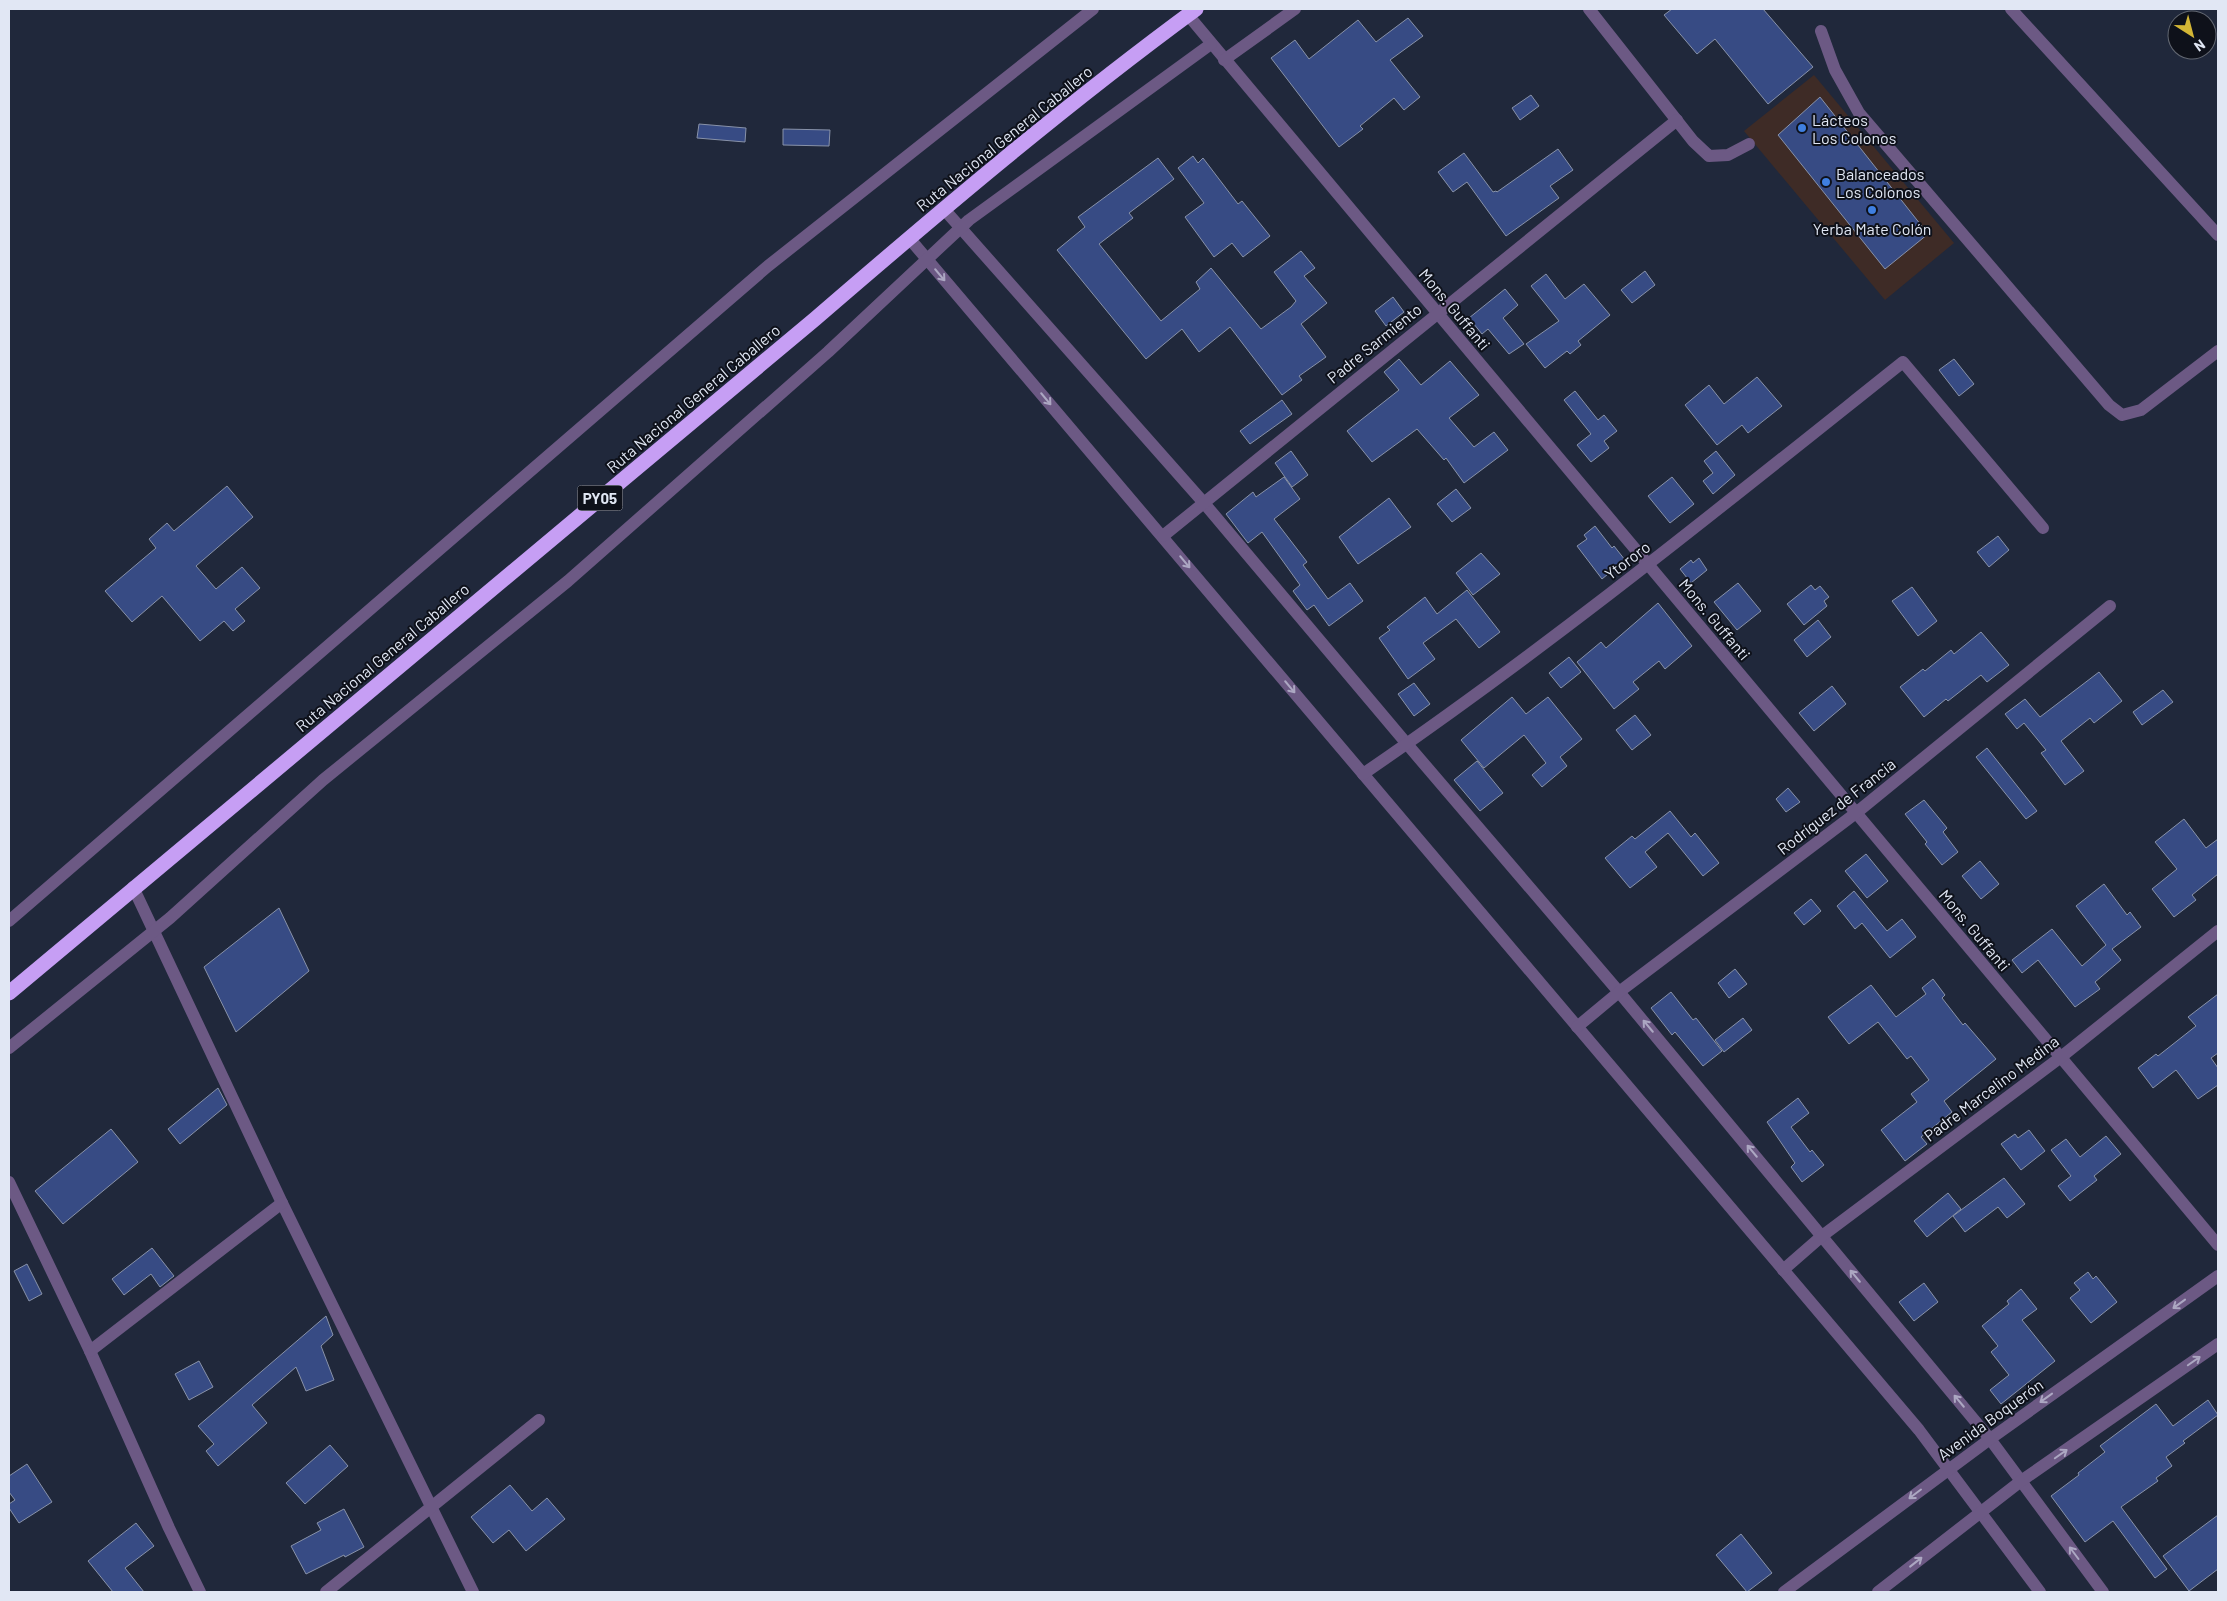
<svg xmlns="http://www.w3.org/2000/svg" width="2227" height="1601" font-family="Barlow,sans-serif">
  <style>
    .industrial { fill: #3e2b26 }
    .building { fill: #374b84; stroke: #8892a9 }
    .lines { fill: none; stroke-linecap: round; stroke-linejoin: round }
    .minor { stroke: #6c5984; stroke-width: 12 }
    .highway { stroke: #c69ef4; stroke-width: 15 }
    .oneway { stroke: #aca7c2 }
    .shop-dot { fill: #3f7fe0; stroke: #0e111a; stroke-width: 2 }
    .labels { text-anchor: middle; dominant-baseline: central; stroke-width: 4; stroke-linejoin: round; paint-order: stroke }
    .shield { fill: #0e111a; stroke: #a2a7b3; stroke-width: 1 }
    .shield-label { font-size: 15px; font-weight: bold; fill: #e1e7f4 }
    .poi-label { font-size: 16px; fill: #e1e7f4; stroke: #0e111a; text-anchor: start }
    .street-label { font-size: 16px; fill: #e1e7f4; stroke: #0e111a }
  </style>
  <rect width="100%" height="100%" fill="#20283b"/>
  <polygon class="industrial" points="1814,75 1954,243 1885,300 1744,131"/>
  <g class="building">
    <polygon points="1672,9 1763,9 1813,67 1768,104 1715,39 1697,54 1664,15"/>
    <polygon points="1408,18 1423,36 1390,60 1420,97 1404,110 1394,98 1360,126 1363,129 1339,147 1271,58 1295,40 1309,59 1358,20 1376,42"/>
    <polygon points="1531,95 1539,106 1520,120 1512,108"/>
    <polygon points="1820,97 1928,234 1885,269 1778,135"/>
    <polygon points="699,124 746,128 745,142 697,138"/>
    <polygon points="783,129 830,130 829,146 783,145"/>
    <polygon points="1558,149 1573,170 1550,186 1559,198 1506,236 1467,182 1453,192 1438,172 1464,153 1493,192 1496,191 1497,192"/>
    <polygon points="1193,156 1198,163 1203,158 1238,204 1242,201 1270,236 1243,257 1232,243 1214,257 1185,217 1204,203 1178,168"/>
    <polygon points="1158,158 1174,179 1129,213 1133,218 1099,244 1161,321 1200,289 1196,282 1211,268 1261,329 1291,307 1296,301 1274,272 1301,251 1315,268 1304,276 1327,303 1301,324 1326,357 1299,376 1302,380 1282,395 1230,327 1199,352 1182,329 1146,359 1057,250 1085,227 1078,217"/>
    <polygon points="1645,271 1655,285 1632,303 1621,290"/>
    <polygon points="1546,274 1565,299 1584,284 1610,315 1578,341 1581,345 1570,354 1567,351 1545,368 1526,344 1559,321 1531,286"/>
    <polygon points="1505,289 1518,305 1503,318 1524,344 1509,354 1488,329 1482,334 1469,318"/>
    <polygon points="1393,297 1404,312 1386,326 1375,311"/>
    <polygon points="1399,359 1421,385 1450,361 1479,395 1449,418 1474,447 1494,432 1508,450 1464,483 1446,458 1444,460 1417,429 1372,462 1347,431 1399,390 1384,372"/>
    <polygon points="1954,359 1974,384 1959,396 1939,370"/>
    <polygon points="1757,377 1782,406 1748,433 1742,425 1717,445 1685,405 1709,385 1724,404"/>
    <polygon points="1575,391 1598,420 1604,415 1617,431 1604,441 1609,448 1591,462 1577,445 1591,434 1564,400"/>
    <polygon points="1282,400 1292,414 1250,444 1240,431"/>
    <polygon points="1291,451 1308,475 1292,487 1275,463"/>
    <polygon points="1716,451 1735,475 1713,494 1703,481 1713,473 1704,461"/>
    <polygon points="1284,477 1300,499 1274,519 1307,562 1303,565 1328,599 1350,583 1363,601 1329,626 1314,605 1307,610 1293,591 1300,585 1262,532 1248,543 1226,514 1253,492 1256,497"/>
    <polygon points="1672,477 1694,504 1670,523 1648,496"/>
    <polygon points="227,486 253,517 196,566 216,589 242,567 260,588 235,609 245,621 233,631 224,621 200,641 162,596 132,622 105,591 156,548 149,539 167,523 174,531"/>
    <polygon points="1456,489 1471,508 1452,522 1437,504"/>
    <polygon points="1389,498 1411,527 1358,564 1339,537"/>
    <polygon points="1595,526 1612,548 1614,546 1625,560 1602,579 1577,546 1587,539 1584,535"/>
    <polygon points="1998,536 2009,550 1989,567 1977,552"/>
    <polygon points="1481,553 1500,574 1473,595 1456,573"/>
    <polygon points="1699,558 1707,570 1691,583 1680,569 1691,560 1693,563"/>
    <polygon points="1738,583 1761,611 1737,630 1714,602"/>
    <polygon points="1811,585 1815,590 1820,586 1829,597 1824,601 1827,606 1804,625 1787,604"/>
    <polygon points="1912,587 1937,621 1918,636 1892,601"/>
    <polygon points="1467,590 1500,632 1479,648 1456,619 1423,643 1435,659 1408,679 1379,638 1390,630 1387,627 1425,597 1437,614"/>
    <polygon points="1658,603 1692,646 1665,669 1659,661 1633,682 1639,689 1614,709 1577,662 1601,642 1606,648"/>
    <polygon points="1818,620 1831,637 1807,657 1794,640"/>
    <polygon points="1981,632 2009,665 1987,682 1981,675 1948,701 1946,699 1924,717 1900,687 1923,669 1925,671 1951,650 1954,654"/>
    <polygon points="1569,657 1581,672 1561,688 1549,673"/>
    <polygon points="2099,672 2122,701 2094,723 2090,718 2061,741 2084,771 2065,785 2041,753 2046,750 2024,723 2017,729 2005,714 2025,699 2040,717"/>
    <polygon points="1414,683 1430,704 1414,716 1398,694"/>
    <polygon points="1832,686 1846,704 1814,731 1799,713"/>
    <polygon points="2163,690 2173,702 2142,725 2133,712"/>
    <polygon points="1512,697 1526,714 1548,697 1582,739 1560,757 1567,766 1542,787 1532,775 1546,763 1524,735 1484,768 1461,740"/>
    <polygon points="1635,715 1651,735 1632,750 1616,730"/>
    <polygon points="1987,748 2037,811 2026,819 1976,757"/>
    <polygon points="1477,761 1503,793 1480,811 1454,780"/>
    <polygon points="1788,788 1800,802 1786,812 1776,799"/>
    <polygon points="1924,800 1947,828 1943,832 1958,852 1942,865 1925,844 1927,842 1905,814"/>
    <polygon points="1670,811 1691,837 1695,833 1719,863 1703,876 1668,833 1645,852 1657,867 1630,888 1605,858 1632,836 1635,839"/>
    <polygon points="2184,819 2206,848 2218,839 2218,874 2192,895 2196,900 2174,917 2152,889 2177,869 2155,842"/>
    <polygon points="1866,854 1888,881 1867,898 1845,871"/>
    <polygon points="1980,861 1999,884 1981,899 1962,876"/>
    <polygon points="2104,884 2127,915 2130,912 2141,927 2112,949 2121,960 2095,982 2100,989 2075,1007 2038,960 2022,973 2012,960 2052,929 2082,966 2106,945 2076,906"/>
    <polygon points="1854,891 1887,931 1902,919 1916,937 1890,958 1862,923 1855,929 1837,906"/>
    <polygon points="1811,899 1821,911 1804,925 1794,913"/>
    <polygon points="279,908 309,971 236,1032 204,967"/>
    <polygon points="1735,969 1747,984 1729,998 1718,983"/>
    <polygon points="1933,979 1945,995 1942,998 1963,1025 1965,1023 1996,1059 1944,1101 1952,1112 1921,1137 1927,1144 1905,1161 1881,1130 1917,1102 1911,1094 1929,1080 1911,1056 1907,1059 1878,1022 1849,1044 1828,1017 1871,985 1896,1017 1926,994 1922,988"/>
    <polygon points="1671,992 1693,1020 1696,1018 1722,1051 1703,1066 1675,1032 1672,1035 1651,1008"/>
    <polygon points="2218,994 2218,1053 2211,1058 2218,1068 2218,1085 2198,1099 2176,1070 2153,1088 2138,1068 2156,1054 2158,1056 2196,1026 2188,1017"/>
    <polygon points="1743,1018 1752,1030 1724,1052 1715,1040"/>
    <polygon points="218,1088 227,1105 180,1144 168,1129"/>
    <polygon points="1798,1098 1809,1113 1791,1127 1810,1152 1812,1150 1824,1165 1802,1182 1791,1167 1795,1163 1767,1122"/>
    <polygon points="111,1129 138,1162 63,1224 35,1191"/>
    <polygon points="2029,1130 2045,1151 2021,1170 2001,1144 2015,1134 2018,1138"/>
    <polygon points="2106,1136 2121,1154 2094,1176 2097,1180 2070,1201 2058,1186 2071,1176 2051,1150 2066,1139 2080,1157"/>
    <polygon points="2004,1178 2025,1204 2007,1218 1998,1207 1965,1232 1953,1216"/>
    <polygon points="1948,1193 1961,1209 1927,1237 1914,1221"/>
    <polygon points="152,1248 174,1276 160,1287 151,1274 124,1295 112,1279"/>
    <polygon points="27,1264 42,1294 29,1301 14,1271"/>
    <polygon points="2088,1272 2093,1279 2096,1276 2117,1302 2091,1323 2070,1298 2080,1290 2074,1283"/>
    <polygon points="1924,1283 1938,1302 1914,1321 1899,1302"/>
    <polygon points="2021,1289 2037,1309 2022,1320 2055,1361 2001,1404 1990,1390 2009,1375 1991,1352 1998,1346 1982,1326 2009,1304 2007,1301"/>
    <polygon points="326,1316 333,1335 321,1346 334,1380 306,1391 296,1367 252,1405 267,1423 218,1466 206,1451 214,1444 198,1426"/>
    <polygon points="199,1361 213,1387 189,1400 175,1374"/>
    <polygon points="2208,1400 2218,1415 2183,1441 2185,1443 2166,1457 2172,1466 2156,1478 2158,1481 2121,1507 2167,1569 2155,1578 2113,1521 2085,1542 2051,1496 2079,1475 2078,1473 2105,1452 2100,1446 2156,1404 2173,1426"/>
    <polygon points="330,1445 348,1466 305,1504 286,1483"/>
    <polygon points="27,1464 52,1502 19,1523 9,1508 9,1504 15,1500 9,1492 9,1476"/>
    <polygon points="510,1485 532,1511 547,1498 565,1519 526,1551 509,1530 493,1543 471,1517"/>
    <polygon points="344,1509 364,1547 345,1557 344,1555 306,1574 291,1546 321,1530 317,1523"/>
    <polygon points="2218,1515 2218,1569 2189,1591 2163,1556"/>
    <polygon points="136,1523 154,1546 125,1568 144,1592 113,1592 88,1561"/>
    <polygon points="1741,1534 1772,1573 1747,1592 1716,1555"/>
  </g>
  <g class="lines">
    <g class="minor">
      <polyline points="1589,9 1693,141 1709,156 1728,155 1749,144"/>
      <polyline points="2011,9 2218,235"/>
      <polyline points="1188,15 2218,1245"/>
      <polyline points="1821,31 1835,70 1859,113 2109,405 2122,415 2141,410 2218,351"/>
      <polyline points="1224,60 1295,9"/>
      <polyline points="943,208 1204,503 1407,744 1619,992 1990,1439 2103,1592"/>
      <polyline points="909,238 1919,1430 2040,1592"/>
      <polyline points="1163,536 1677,120"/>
      <path d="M1363 774C1550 646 1726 503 1903 362L2043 528"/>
      <polyline points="133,887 282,1203 473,1592"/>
      <polyline points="9,921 768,266 1093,9"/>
      <polyline points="1577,1027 1619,992 1856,813 2110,606"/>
      <polyline points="9,1048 170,918 323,780 568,581 828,352 969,220 1211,44"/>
      <polyline points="9,1182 90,1351 169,1528 200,1592"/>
      <polyline points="1783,1270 1822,1236 2061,1057 2218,931"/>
      <polyline points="90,1351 282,1203"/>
      <polyline points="326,1592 539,1420"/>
      <polyline points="1784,1592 1990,1439 2218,1276"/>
      <polyline points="1878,1592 2021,1481 2218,1344"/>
    </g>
    <path class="highway" d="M9 993 815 319C939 212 1064 106 1196 9"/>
  </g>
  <defs><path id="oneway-shaft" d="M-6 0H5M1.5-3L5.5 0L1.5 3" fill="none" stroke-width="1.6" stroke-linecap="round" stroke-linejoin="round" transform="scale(1.25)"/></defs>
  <g class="oneway">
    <use href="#oneway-shaft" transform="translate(940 275) rotate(50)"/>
    <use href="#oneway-shaft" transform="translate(1046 399) rotate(50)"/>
    <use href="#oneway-shaft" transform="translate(1185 562) rotate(50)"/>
    <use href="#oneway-shaft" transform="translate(1290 687) rotate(50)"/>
    <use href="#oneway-shaft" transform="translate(1648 1026) rotate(-130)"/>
    <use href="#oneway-shaft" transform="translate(1752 1151) rotate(-130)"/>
    <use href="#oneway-shaft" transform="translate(1855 1276) rotate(-130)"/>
    <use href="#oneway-shaft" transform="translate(2179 1304) rotate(144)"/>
    <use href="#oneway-shaft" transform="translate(2194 1361) rotate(-35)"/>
    <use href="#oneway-shaft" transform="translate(2046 1398) rotate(144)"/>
    <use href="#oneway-shaft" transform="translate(1959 1401) rotate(-130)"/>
    <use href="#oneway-shaft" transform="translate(2061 1454) rotate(-35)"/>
    <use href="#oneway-shaft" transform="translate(1915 1494) rotate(143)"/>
    <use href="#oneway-shaft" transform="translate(2074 1553) rotate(-127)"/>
    <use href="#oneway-shaft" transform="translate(1916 1562) rotate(-38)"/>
  </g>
  <g class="shop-dot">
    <circle cx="1802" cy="128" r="5"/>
    <circle cx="1826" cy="182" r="5"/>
    <circle cx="1872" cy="210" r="5"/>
  </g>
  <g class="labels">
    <rect class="shield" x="577.5" y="485.5" width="45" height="25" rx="4"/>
    <g class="shield-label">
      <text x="600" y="498">PY05</text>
    </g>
    <g class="poi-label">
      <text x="1812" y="119">Lácteos<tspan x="1812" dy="18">Los Colonos</tspan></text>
      <text x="1836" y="173">Balanceados<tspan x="1836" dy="18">Los Colonos</tspan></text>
      <text x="1872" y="228" text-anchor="middle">Yerba Mate Colón</text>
    </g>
    <g class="street-label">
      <text transform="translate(1004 138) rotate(-39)">Ruta Nacional General Caballero</text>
      <text transform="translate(1455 309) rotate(50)">Mons. Guffanti</text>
      <text transform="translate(1374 343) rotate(-39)">Padre Sarmiento</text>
      <text transform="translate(693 398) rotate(-40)">Ruta Nacional General Caballero</text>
      <text transform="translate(1627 560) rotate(-37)">Ytororo</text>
      <text transform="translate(1715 619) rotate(50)">Mons. Guffanti</text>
      <text transform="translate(382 657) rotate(-40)">Ruta Nacional General Caballero</text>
      <text transform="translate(1836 806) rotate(-38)">Rodríguez de Francia</text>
      <text transform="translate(1975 930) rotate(50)">Mons. Guffanti</text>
      <text transform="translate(1991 1088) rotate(-37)">Padre Marcelino Medina</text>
      <text transform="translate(1990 1419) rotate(-36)">Avenida Boquerón</text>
    </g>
  </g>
  <rect width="2227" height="1601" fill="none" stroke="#e1e7f4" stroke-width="20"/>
  <g transform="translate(2192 35) rotate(144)"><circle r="24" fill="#0e111a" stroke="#626771"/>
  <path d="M0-4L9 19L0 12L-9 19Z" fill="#d3b635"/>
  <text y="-8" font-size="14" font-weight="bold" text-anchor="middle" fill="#e1e7f4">N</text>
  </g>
</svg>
